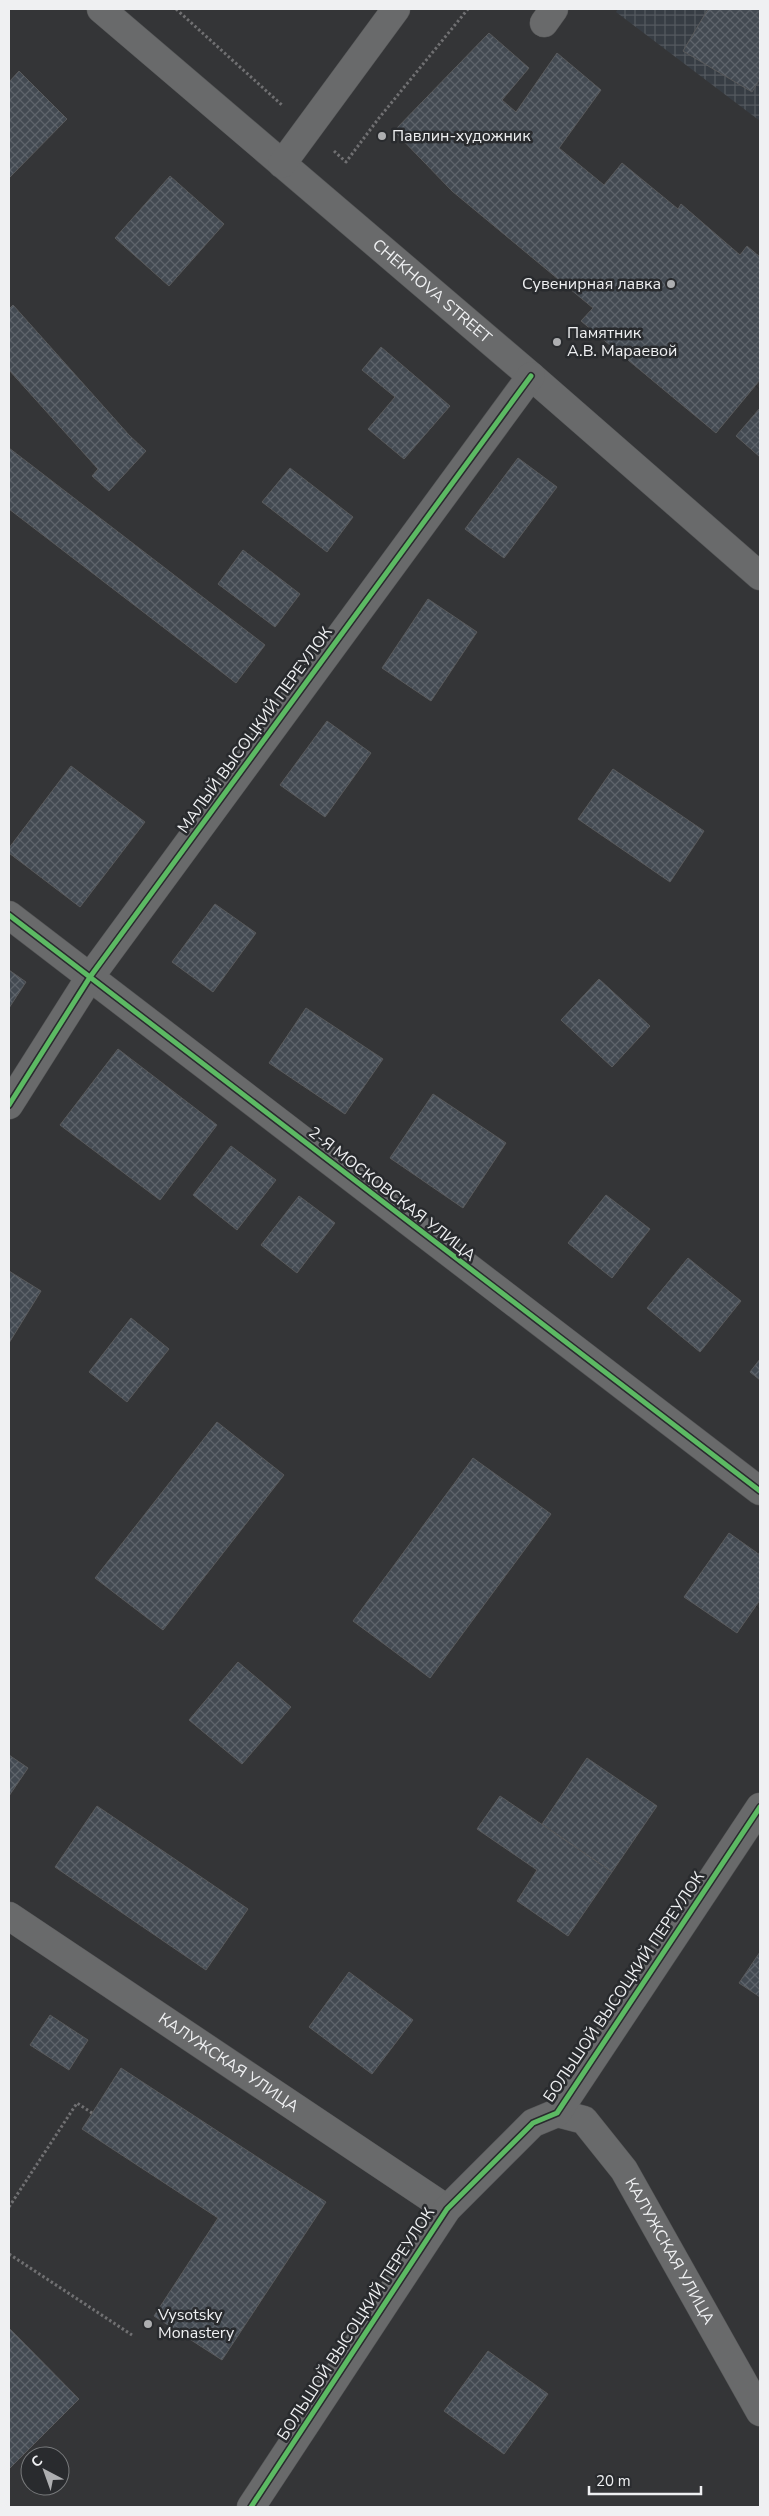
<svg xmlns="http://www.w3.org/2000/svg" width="769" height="2516" font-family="'Nunito Sans',sans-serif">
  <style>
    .industrial { fill: url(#industrial-grid) }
    .building { fill: url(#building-cross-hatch); stroke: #595a5c }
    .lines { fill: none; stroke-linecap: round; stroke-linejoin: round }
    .minor-casing { stroke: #535455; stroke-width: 29 }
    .path { stroke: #707072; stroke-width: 3; stroke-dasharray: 2.5 2.5; stroke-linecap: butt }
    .minor { stroke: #696a6b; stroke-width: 28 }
    .cycleway-casing { stroke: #292b2e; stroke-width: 8 }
    .cycleway { stroke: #5cba63; stroke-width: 5 }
    .poi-dot { fill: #aeafb1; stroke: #292b2e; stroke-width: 2 }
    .labels { text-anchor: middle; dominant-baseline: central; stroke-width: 5; stroke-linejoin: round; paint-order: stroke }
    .poi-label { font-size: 16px; fill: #eff0f2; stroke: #292b2e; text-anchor: start }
    .street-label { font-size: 16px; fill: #eff0f2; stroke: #292b2e }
  </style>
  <defs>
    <pattern id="industrial-grid" width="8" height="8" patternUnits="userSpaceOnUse" patternTransform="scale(1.25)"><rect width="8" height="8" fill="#373d44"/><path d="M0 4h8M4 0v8" fill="none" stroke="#54595f"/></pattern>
    <pattern id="building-cross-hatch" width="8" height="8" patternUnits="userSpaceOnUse" patternTransform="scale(1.25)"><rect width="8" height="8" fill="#434a52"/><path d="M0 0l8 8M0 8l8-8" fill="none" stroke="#5e646b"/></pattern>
  </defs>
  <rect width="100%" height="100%" fill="#343537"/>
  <polygon class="industrial" points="618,9 760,9 760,121 616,12"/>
  <g class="building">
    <polygon points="708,9 760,9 760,79 752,92 683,51"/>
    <polygon points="489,33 529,68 502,100 516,112 557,53 601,90 559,148 604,185 622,163 678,209 681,204 740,255 747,246 760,257 760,380 716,433 581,321 593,308 452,191 394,131"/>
    <polygon points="19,71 67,119 9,178 9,82"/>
    <polygon points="170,176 224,224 169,286 115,238"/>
    <polygon points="13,305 129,435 146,451 109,491 92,476 98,469 9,370 9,309"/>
    <polygon points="381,347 450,406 404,459 368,429 395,397 362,370"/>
    <polygon points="760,408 760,457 736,436"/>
    <polygon points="9,448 265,645 236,683 9,509"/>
    <polygon points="518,458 557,487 504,558 465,529"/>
    <polygon points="290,468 353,517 327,552 262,502"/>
    <polygon points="243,550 300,594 275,627 218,584"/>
    <polygon points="428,599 477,632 431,701 382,668"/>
    <polygon points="327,721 371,753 325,817 280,785"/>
    <polygon points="71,766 145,822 80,907 9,853 9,848"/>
    <polygon points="613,769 704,831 670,882 578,819"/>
    <polygon points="215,904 256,933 213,992 172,962"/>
    <polygon points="9,970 26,982 9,1008"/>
    <polygon points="599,979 650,1026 612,1067 561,1020"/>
    <polygon points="306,1008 383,1059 345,1114 269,1063"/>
    <polygon points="118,1049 217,1125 160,1200 60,1125"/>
    <polygon points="433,1094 506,1143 463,1208 390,1158"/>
    <polygon points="231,1146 276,1180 237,1230 193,1195"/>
    <polygon points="606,1195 650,1229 612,1278 568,1243"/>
    <polygon points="299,1196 335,1223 297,1273 261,1245"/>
    <polygon points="688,1258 741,1301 700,1352 647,1308"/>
    <polygon points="9,1271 41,1291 9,1343"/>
    <polygon points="131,1318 169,1349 127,1402 89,1372"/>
    <polygon points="760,1359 760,1380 750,1372"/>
    <polygon points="217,1422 284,1475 163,1630 95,1578"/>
    <polygon points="473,1458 551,1514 430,1678 353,1621"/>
    <polygon points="729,1533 760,1555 760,1600 737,1633 684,1597"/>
    <polygon points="238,1662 291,1707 242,1764 189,1720"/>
    <polygon points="9,1755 28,1768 9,1796"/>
    <polygon points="587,1758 657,1806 612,1872 542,1824"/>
    <polygon points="500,1796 612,1872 568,1936 517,1901 537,1870 477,1829"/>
    <polygon points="97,1806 248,1909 206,1970 55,1867"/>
    <polygon points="760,1952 760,1997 739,1983"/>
    <polygon points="349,1972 413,2020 372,2074 309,2027"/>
    <polygon points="50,2015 88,2040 69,2070 30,2045"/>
    <polygon points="121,2068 326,2202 222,2360 154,2316 218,2218 82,2129"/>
    <polygon points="9,2328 79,2399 9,2469"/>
    <polygon points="488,2351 548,2394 504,2454 444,2411"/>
  </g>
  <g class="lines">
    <g class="minor-casing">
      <g id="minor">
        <path id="s1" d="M101 9 531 376 760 576"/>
        <polyline points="544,23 554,9"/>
        <polyline points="282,164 396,9"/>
        <polyline points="9,915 760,1491"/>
        <polyline points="9,1105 90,977 531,376"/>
        <path id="s2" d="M9 1916 447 2209"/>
        <path id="s3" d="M557 2113 584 2120 624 2170 760 2412"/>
        <polyline points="251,2507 447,2209 533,2123 557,2113 760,1807"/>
      </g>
    </g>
    <g class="path">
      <polyline points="176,9 283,106"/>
      <polyline points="334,151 346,162 379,118 468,9"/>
      <polyline points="9,2207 77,2103 92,2113"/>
      <polyline points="9,2254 132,2335"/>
    </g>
    <use href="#minor" class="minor"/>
    <g class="cycleway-casing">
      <g id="cycleway">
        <polyline points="9,915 760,1491"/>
        <polyline points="9,1105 90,977 531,376"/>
        <polyline points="251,2507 447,2209 533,2123 557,2113 760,1807"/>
      </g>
    </g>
    <use href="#cycleway" class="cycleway"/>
  </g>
  <g class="poi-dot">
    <circle cx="382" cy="136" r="5"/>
    <circle cx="671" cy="284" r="5"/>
    <circle cx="557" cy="342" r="5"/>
    <circle cx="148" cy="2324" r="5"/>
  </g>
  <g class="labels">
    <g class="poi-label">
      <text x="392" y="136">Павлин-художник</text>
      <text x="661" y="284" text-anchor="end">Сувенирная лавка</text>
      <text x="567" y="333">Памятник<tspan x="567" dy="18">А.В. Мараевой</tspan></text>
      <text x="158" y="2315">Vysotsky<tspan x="158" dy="18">Monastery</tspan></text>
    </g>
    <g class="street-label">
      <text stroke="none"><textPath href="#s1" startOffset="435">CHEKHOVA STREET</textPath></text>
      <text transform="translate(255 730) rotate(-54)">МАЛЫЙ ВЫСОЦКИЙ ПЕРЕУЛОК</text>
      <text transform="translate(392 1194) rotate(38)">2-Я МОСКОВСКАЯ УЛИЦА</text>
      <text transform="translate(624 1987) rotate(-56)">БОЛЬШОЙ ВЫСОЦКИЙ ПЕРЕУЛОК</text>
      <text stroke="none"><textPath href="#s2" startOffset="264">КАЛУЖСКАЯ УЛИЦА</textPath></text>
      <text stroke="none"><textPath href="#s3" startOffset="185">КАЛУЖСКАЯ УЛИЦА</textPath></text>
      <text transform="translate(356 2324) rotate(-57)">БОЛЬШОЙ ВЫСОЦКИЙ ПЕРЕУЛОК</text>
    </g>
  </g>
  <rect width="769" height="2516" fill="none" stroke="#eff0f2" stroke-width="20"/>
  <g transform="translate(45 2471) rotate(319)"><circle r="24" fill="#292b2e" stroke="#787a7c"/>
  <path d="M0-4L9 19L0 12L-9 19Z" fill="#aeafb1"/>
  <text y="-8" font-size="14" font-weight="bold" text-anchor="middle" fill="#eff0f2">С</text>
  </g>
  <path d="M589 2486v8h112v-8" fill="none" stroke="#eff0f2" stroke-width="2.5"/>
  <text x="596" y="2486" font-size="15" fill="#eff0f2" stroke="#292b2e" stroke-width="4" paint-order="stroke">20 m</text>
</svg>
